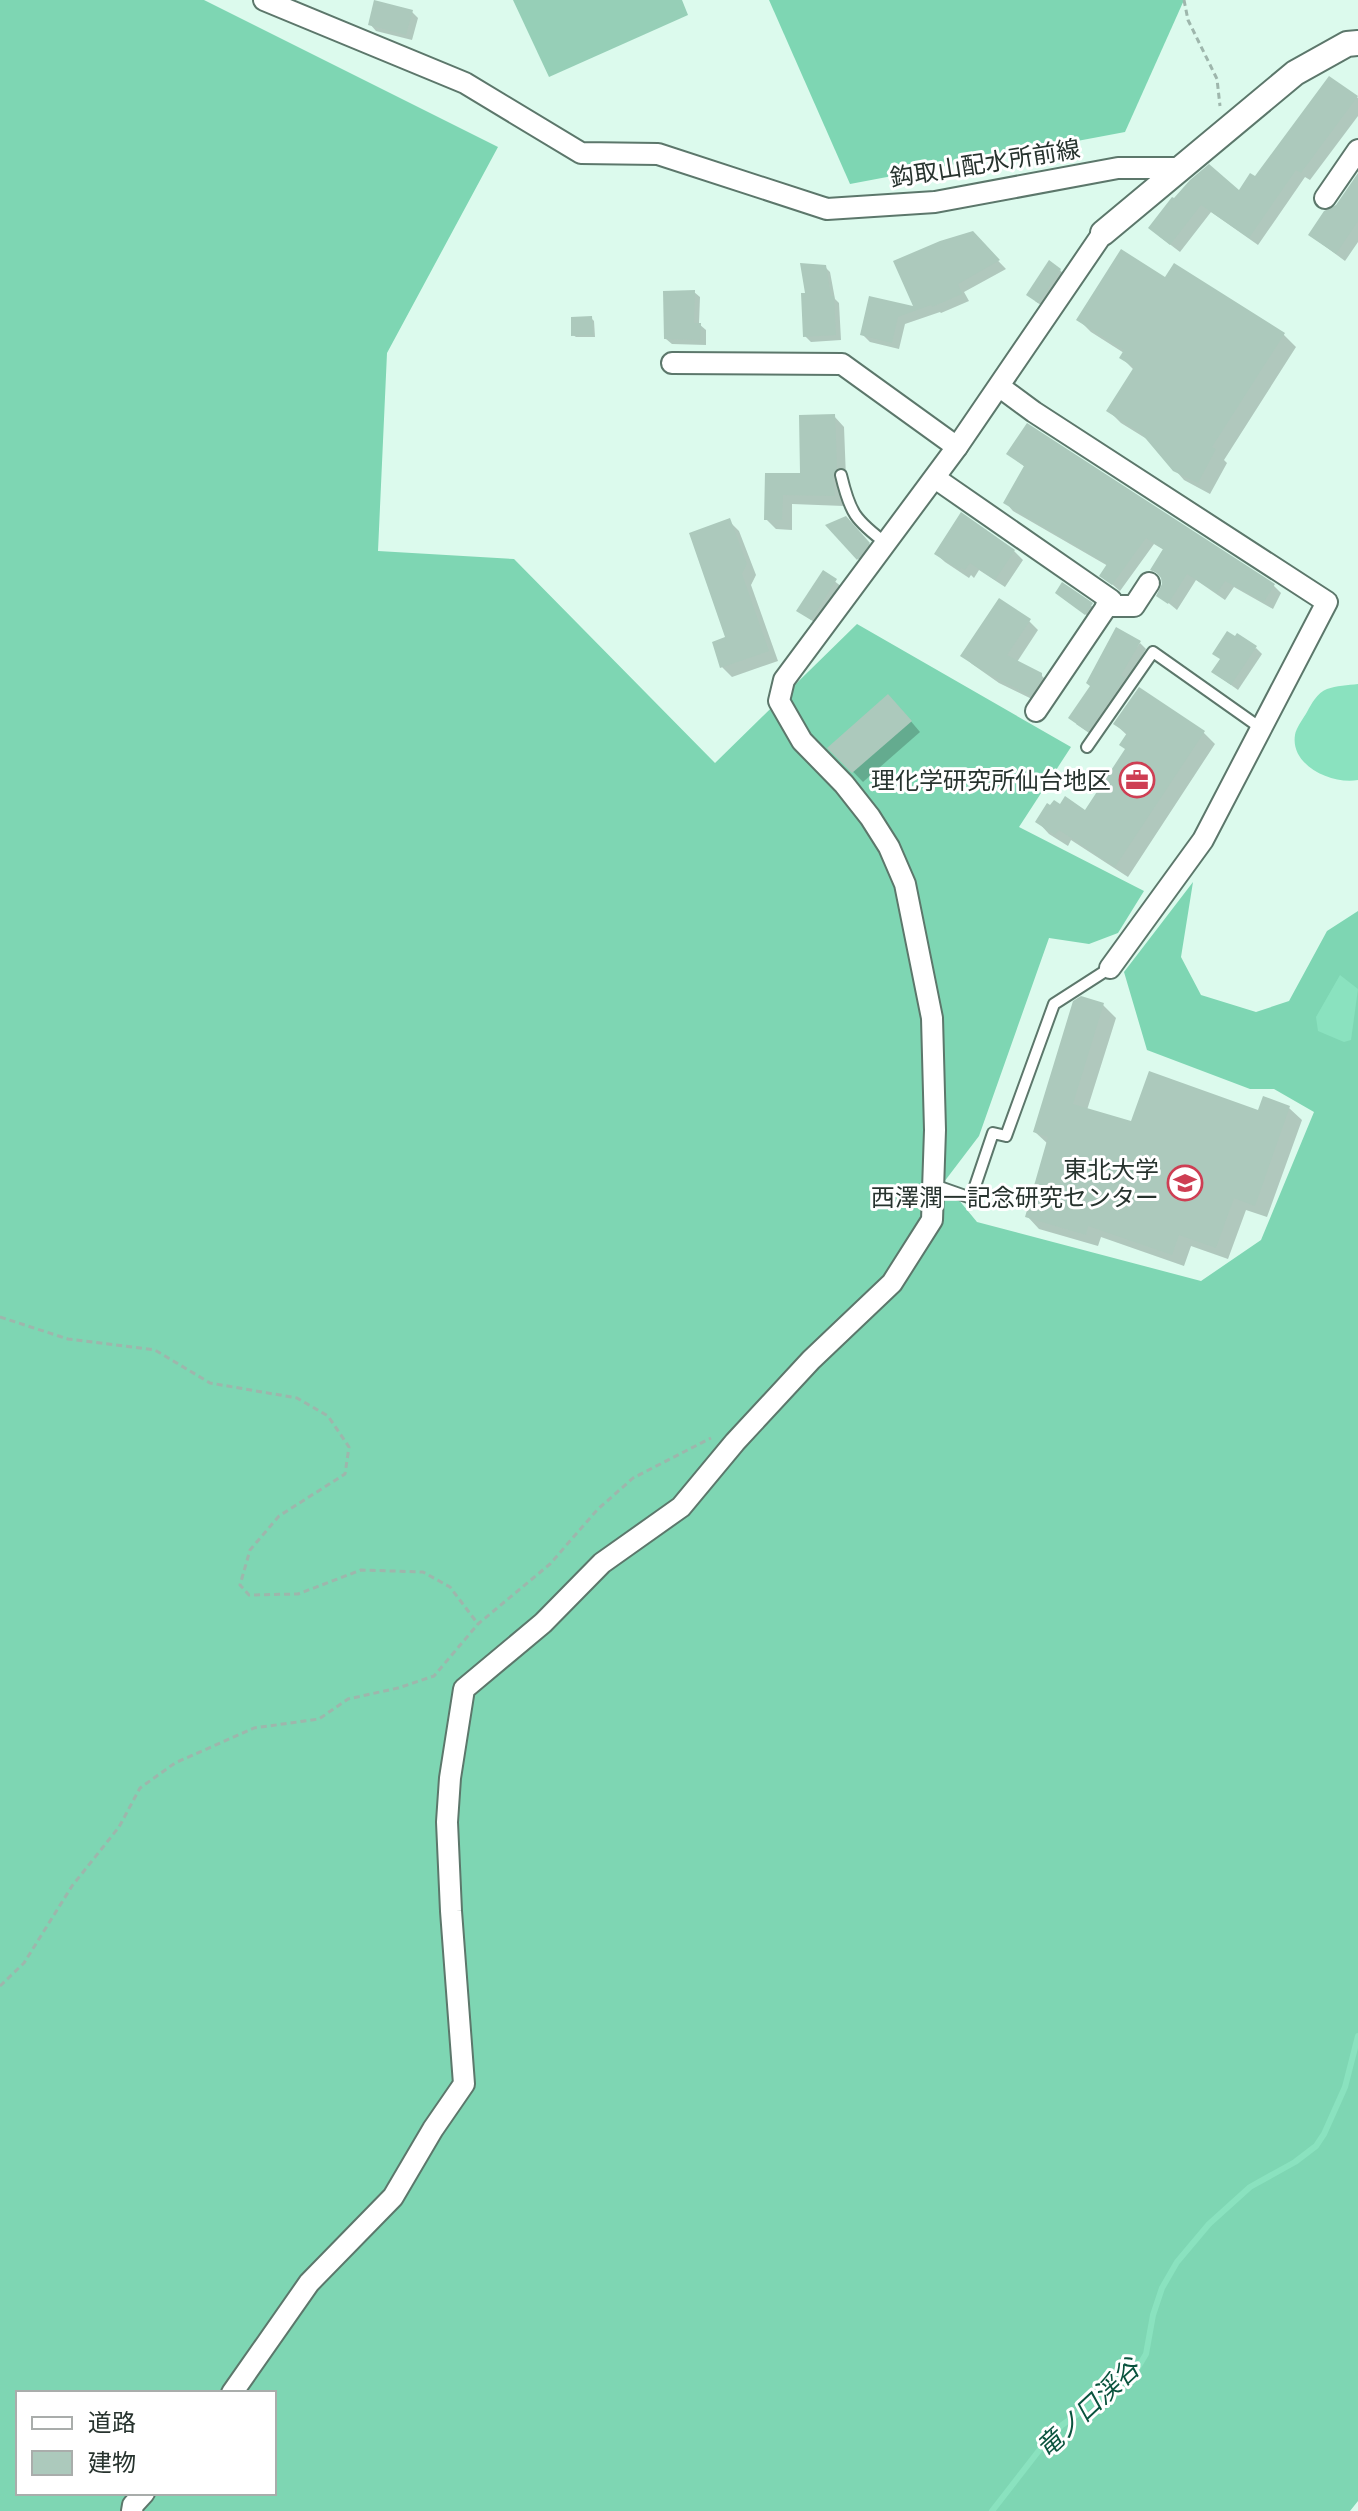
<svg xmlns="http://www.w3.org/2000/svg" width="1358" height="2511" font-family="Jost,'Noto Sans JP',sans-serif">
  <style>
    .green { fill: #96cfb7 }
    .forest { fill: #7ed6b3; fill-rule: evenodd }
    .water { fill: #8ae2bf }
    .shadow { fill: #0003 }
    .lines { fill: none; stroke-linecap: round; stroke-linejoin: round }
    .stream { stroke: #8ae2bf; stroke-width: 6 }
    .building { fill: #acc9bc }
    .service-casing { stroke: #5c776b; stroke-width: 14 }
    .minor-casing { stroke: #5c776b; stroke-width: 24 }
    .tertiary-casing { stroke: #5c776b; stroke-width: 28 }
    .path { stroke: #9eb6ac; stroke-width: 3; stroke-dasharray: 6 4; stroke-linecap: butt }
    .service { stroke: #fff; stroke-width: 10 }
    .minor { stroke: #fff; stroke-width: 20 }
    .tertiary { stroke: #fff; stroke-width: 24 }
    .labels { text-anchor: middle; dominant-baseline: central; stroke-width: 6; stroke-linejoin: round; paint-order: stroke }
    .street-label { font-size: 24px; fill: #27332e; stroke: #fff }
    .poi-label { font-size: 24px; fill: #27332e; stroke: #fff; text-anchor: end }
    .water-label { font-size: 26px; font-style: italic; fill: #09533d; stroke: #fff }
  </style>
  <rect width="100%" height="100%" fill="#dcfaed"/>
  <polygon class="green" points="513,0 682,0 688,15 549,77"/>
  <g class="forest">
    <path d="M0 0H204L498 147 387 353 378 551 514 559 715 763 857 624 1071 747 1019 827 1144 891 1118 933 1089 944 1049 938 979 1136 944 1182 977 1222 1201 1281 1261 1240 1314 1112 1274 1089H1250L1147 1050 1124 972 1193 882 1181 957 1201 995 1256 1012 1289 1001 1327 931 1358 911V2501L1350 2511H0ZM18 2393H274V2493H18Z"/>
    <polygon points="769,0 1184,0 1125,132 850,184"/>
  </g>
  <g class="water">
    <path d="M1358 684V780C1333 785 1290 766 1295 735 1296 728 1303 719 1307 712 1312 703 1317 693 1327 689 1336 686 1348 685 1358 684Z"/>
    <polygon points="1340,975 1358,989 1351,1040 1344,1042 1318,1031 1316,1017"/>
  </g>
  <g class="shadow">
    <polygon points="412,12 418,18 412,40 376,31 370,24"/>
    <polygon points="1329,78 1358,98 1358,116 1310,180 1305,177 1258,245 1211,212 1180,252 1159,236 1173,199 1239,193 1256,179"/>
    <polygon points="1358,176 1358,242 1345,261 1310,235 1337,207"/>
    <polygon points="972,234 1006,269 964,292 969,301 941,313 940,312 905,324 899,349 870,342 863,335 871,299 916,309"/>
    <polygon points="825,267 830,272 835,299 839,303 841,340 811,342 805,336 808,295"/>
    <polygon points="1060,270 1066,277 1045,308 1035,301"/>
    <polygon points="1165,280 1283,334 1296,347 1224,460 1227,463 1210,494 1184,480 1150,441 1121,423 1109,411 1134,370 1121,357 1124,353 1091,332 1079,320"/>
    <polygon points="694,292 700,297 699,324 706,330 706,345 672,344 666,339"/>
    <polygon points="591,318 594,321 595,337 576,337 573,335"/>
    <polygon points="834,416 844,427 846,478 842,484 844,506 792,504 792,530 776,529 766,519 767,475 803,475"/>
    <polygon points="1009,454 1273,585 1281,593 1273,609 1234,587 1225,600 1196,580 1177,610 1159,595 1164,585 1163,578 1153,570 1164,550 1154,544 1120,591 1101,575 1108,566 1013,511 1006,503 1025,467"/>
    <polygon points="845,518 875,550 864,565 828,526"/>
    <polygon points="729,521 739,531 756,575 751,585 778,661 732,677 722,667 728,639"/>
    <polygon points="1014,551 1023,560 1005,587 979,570 974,578 971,575 969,578 945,562 936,554"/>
    <polygon points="824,573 842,587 818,625 799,611"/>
    <polygon points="1063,585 1098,611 1092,619 1064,599"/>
    <polygon points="1029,621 1038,630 1017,662 1040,674 1050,684 1040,703 999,683 972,664 963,656"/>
    <polygon points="1140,643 1146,649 1095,737 1076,724"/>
    <polygon points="1256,648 1262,654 1238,690 1213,672"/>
    <polygon points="898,706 920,732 863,782 830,748"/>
    <polygon points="1115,724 1203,732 1215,744 1128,877 1071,840 1068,846 1049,834 1038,822 1086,813 1127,750 1128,736"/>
    <polygon points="1103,1005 1116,1018 1087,1110 1132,1123 1260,1113 1289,1108 1302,1120 1267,1217 1246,1210 1228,1259 1191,1246 1184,1266 1101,1237 1098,1246 1039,1229 1027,1216 1048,1144 1035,1132"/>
  </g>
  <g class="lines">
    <polyline class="stream" points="992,2511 1048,2439 1062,2425 1118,2386 1137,2369 1146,2354 1153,2315 1162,2288 1177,2262 1209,2224 1250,2187 1295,2162 1316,2146 1324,2134 1345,2087 1358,2036"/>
  </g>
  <g class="building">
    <polygon points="374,0 413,10 406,35 368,25"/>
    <polygon points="1329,76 1358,96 1301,173 1296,170 1249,238 1201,205 1170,245 1148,228 1172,197 1174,198 1190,180 1209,164 1239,190 1250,173 1255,176"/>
    <polygon points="1358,173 1358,221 1336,254 1308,235 1324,211 1336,205"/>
    <polygon points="973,231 1000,260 958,284 962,294 932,307 931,305 898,317 892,343 860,335 869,296 913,306 893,261 940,241"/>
    <polygon points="1121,249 1165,277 1174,263 1285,333 1212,447 1216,449 1198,483 1173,471 1141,433 1106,411 1134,367 1119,358 1124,350 1076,320"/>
    <polygon points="1049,260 1061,269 1038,303 1026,295"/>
    <polygon points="800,263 826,265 831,296 834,296 836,335 803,337 801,293 805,293"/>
    <polygon points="695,290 694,323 701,323 700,340 664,339 663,291"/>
    <polygon points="592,316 593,335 571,336 571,317"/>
    <polygon points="835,414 837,467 833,476 835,496 783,495 782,520 764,520 765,473 800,473 799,415"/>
    <polygon points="1027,423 1275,584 1264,602 1225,581 1217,593 1187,574 1168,604 1156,596 1162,584 1161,578 1157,573 1150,570 1163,549 1146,538 1112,585 1099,576 1107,564 1003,503 1024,466 1006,454"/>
    <polygon points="961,512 1015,550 995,580 970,563 965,570 961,568 960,570 934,554"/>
    <polygon points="846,516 870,543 857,560 825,525"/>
    <polygon points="730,518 747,564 742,574 769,651 720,668 712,642 725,637 689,533"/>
    <polygon points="823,570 837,579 811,620 796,611"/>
    <polygon points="1062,582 1093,603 1085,615 1055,593"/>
    <polygon points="999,598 1031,619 1007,655 1042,673 1042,679 1031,696 988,674 960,656"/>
    <polygon points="1116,627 1141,641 1121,675 1125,678 1088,732 1068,718 1090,686 1086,683"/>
    <polygon points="1227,631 1235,636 1237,633 1257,646 1231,685 1211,672 1220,659 1212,654"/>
    <polygon points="1139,687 1205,731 1115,867 1059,830 1055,835 1035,822 1047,803 1050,805 1054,800 1060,804 1065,796 1085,810 1125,749 1119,745 1127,733 1113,724"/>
    <polygon points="888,694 912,721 852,773 827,748"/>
    <polygon points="1081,996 1104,1003 1073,1104 1131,1121 1149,1071 1258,1110 1263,1096 1290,1106 1255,1206 1234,1198 1216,1248 1179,1235 1172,1255 1088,1226 1086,1235 1025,1217 1048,1137 1033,1132 1073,1001"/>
  </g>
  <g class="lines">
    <g class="service-casing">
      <g id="service">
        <path d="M841 475C850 513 855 520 887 544"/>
        <polyline points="1087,747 1153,652 1262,729"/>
        <polyline points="934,1185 971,1198 993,1133 1006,1136 1054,1004 1110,968"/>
      </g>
    </g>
    <g class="minor-casing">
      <g id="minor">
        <polyline points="264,0 465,83 581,153 658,154 827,209 935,202 1118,168 1182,168"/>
        <polyline points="1325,198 1358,150"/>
        <polyline points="672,363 842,364 957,447"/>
        <polyline points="1000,387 1034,412 1327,602 1203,840 1110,968"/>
        <polyline points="935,478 1111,600 1036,711"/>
        <polyline points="1106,606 1134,606 1149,583"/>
        <polyline points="232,2393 309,2283 393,2197 433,2129 464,2084 451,1911 447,1822 450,1778 464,1689 543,1623 602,1563 681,1507 735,1442 811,1360 892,1283 932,1220 935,1130 932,1018 905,884 889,847 870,817 844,784 802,741 779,701 784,680 957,447 1103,233"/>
        <polyline points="132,2511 133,2505 144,2493"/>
      </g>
    </g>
    <g class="tertiary-casing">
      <polyline id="tertiary" points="1103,233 1295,73 1347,44 1358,43"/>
    </g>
    <g class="path">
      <polyline points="1184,0 1188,20 1217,79 1220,106"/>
      <polyline points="0,1317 68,1339 155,1350 210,1383 297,1398 328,1416 349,1447 345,1474 279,1516 250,1550 240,1585 249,1595 298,1594 361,1570 423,1572 450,1587 478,1624"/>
      <polyline points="0,1986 24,1963 72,1886 119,1827 140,1788 175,1763 254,1728 319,1719 348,1699 398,1688 434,1676 478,1624 550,1564 597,1510 633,1478 711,1438"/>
    </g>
    <use href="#service" class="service"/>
    <use href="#minor" class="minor"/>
    <use href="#tertiary" class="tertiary"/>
  </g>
  <defs>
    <g id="office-ring" transform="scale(1.8)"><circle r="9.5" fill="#fff" stroke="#ce3e53" stroke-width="1.5"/><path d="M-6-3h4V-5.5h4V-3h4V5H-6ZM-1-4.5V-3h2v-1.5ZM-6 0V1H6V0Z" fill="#ce3e53"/></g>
    <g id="university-ring" transform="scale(1.8)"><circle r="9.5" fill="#fff" stroke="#ce3e53" stroke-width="1.5"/><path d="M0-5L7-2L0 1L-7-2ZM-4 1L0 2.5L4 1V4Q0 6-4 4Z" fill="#ce3e53"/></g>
  </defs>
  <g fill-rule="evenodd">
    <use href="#office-ring" x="1137" y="780"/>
    <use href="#university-ring" x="1185" y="1183"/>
  </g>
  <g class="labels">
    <g class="street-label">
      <text transform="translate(985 163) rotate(-9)">鈎取山配水所前線</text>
    </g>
    <g class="poi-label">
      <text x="1111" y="780">理化学研究所仙台地区</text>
      <text x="1159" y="1169">東北大学<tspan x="1159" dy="28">西澤潤一記念研究センター</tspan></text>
    </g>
    <g class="water-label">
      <text transform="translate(1088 2408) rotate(-43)">竜ノ口渓谷</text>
    </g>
  </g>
  <rect x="16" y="2391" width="260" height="104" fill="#ffffff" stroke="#a9adab" stroke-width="2"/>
  <rect x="32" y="2417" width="40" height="12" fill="#ffffff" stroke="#a9adab" stroke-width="2"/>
  <text x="88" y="2431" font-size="24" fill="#27332e">道路</text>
  <rect x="32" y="2451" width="40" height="24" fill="#acc9bc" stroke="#a9adab" stroke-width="2"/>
  <text x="88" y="2471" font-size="24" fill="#27332e">建物</text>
</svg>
